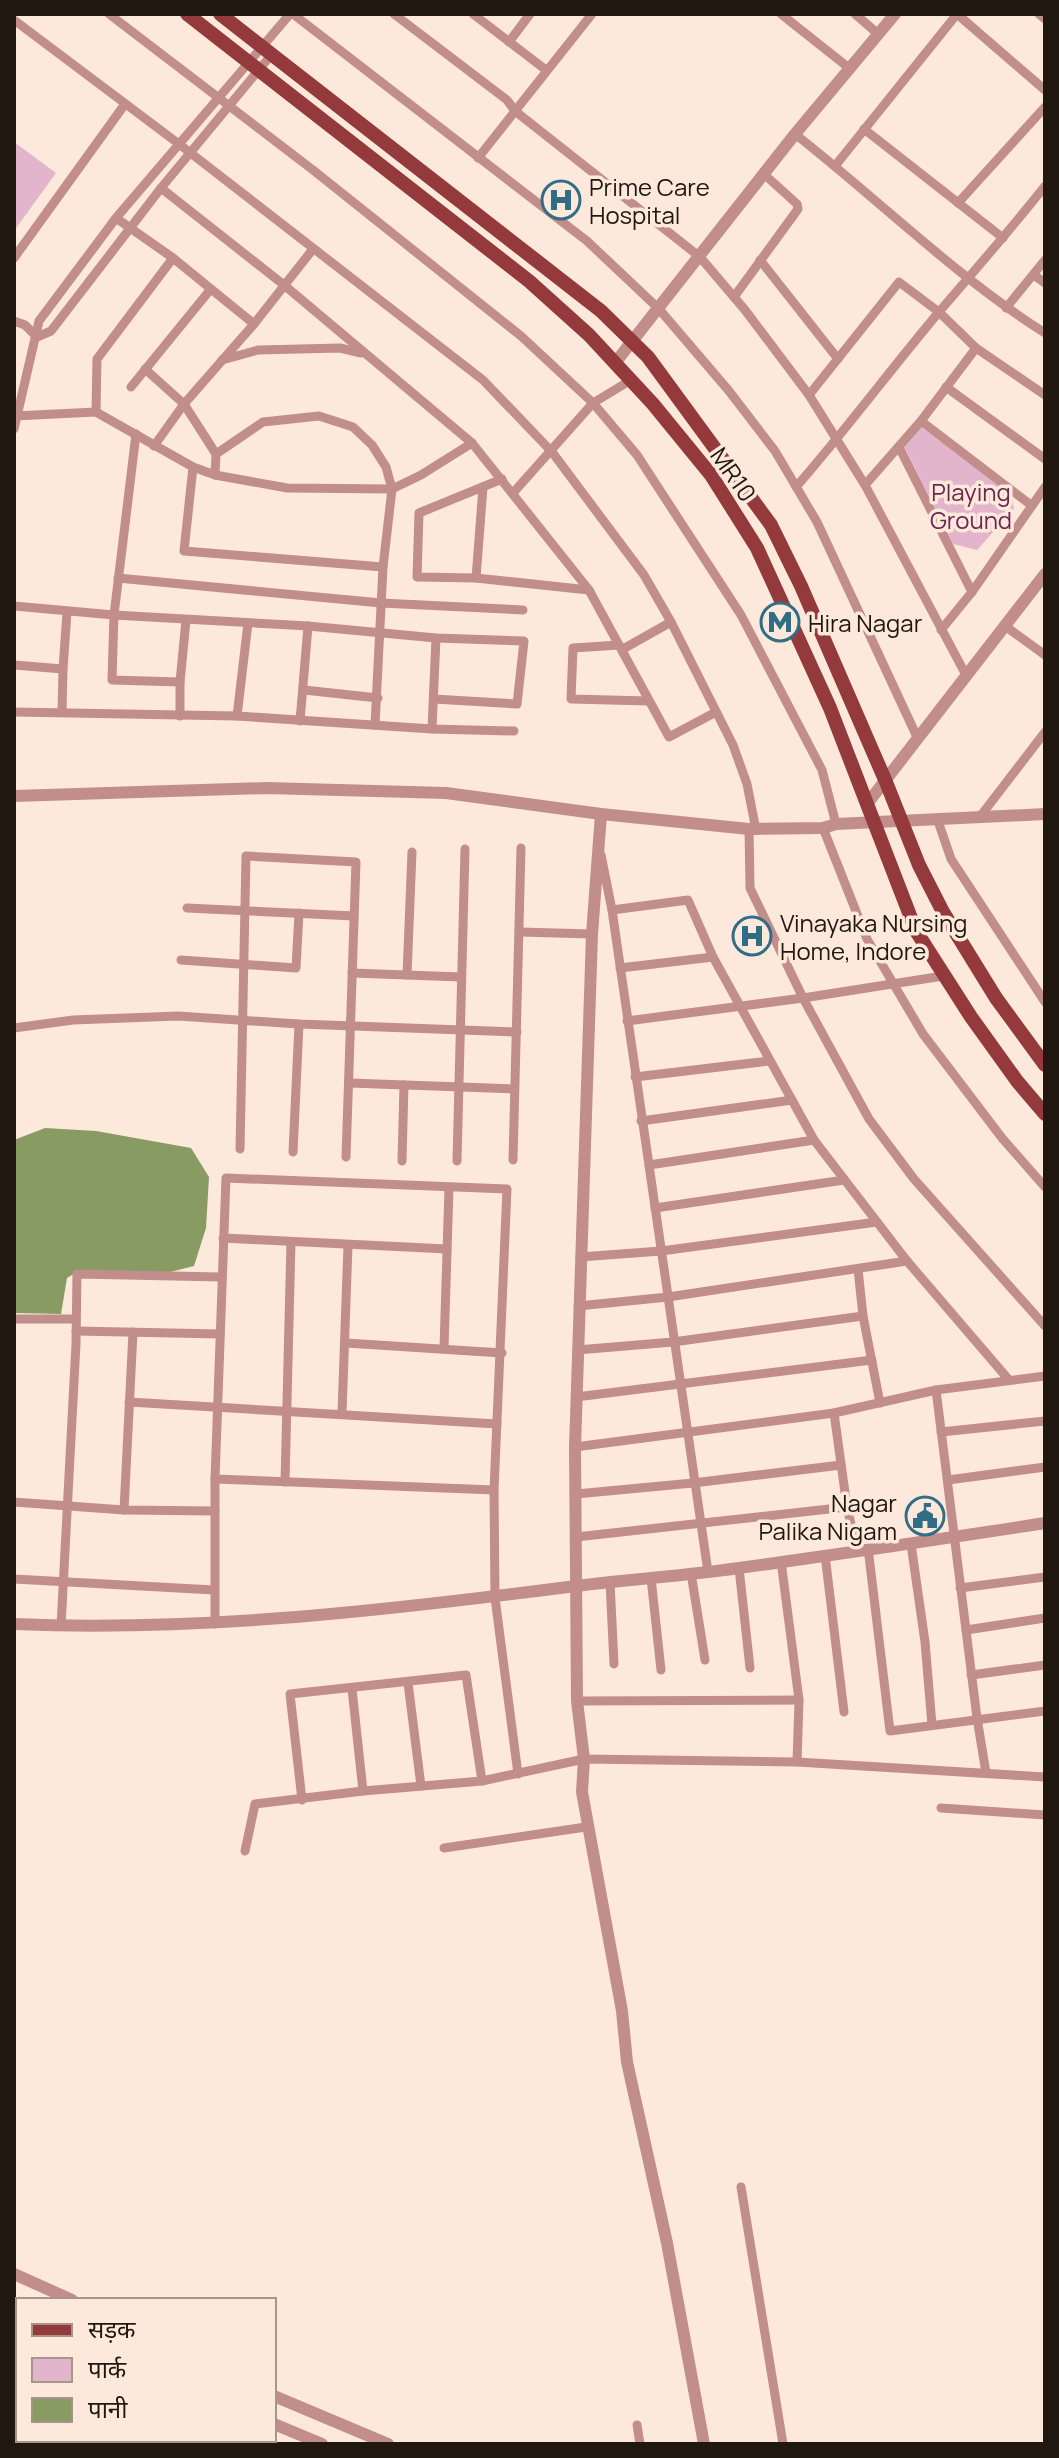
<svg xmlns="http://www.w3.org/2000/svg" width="1059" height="2458" font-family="Manrope,'Noto Sans Devanagari',sans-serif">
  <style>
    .green { fill: #e3b5cc }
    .water { fill: #889b62 }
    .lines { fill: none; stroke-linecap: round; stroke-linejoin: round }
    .minor { stroke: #c28e8c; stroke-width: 9 }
    .tertiary { stroke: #c28e8c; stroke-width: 12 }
    .primary { stroke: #943a3c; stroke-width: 14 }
    .labels { text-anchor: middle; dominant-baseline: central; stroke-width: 7; stroke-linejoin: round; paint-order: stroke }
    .poi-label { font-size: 24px; fill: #201711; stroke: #fde9db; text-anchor: start }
    .street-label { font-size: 24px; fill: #201711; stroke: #fde9db }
    .park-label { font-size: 24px; fill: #6e2650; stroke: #fde9db }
  </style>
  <rect width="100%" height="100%" fill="#fde9db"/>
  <g class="green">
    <polygon points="14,142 56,173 14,231"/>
    <polygon points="921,427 1011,493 1014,509 977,550 953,544 904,446"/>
  </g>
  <polygon class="water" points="45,1128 96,1131 191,1148 209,1177 206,1228 194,1266 162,1274 80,1270 67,1278 61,1314 14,1313 14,1140"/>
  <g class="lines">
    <g class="minor">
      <polyline points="109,14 313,170 521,336 593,403 637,455 741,615 822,770 836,824"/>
      <polyline points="293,14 587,241 659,309 729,391 775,451 817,522 918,739"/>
      <polyline points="394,14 507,100 515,111 700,257 745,310 809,395 865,485 967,677"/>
      <polyline points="473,14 546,70"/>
      <polyline points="781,14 849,68"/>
      <polyline points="855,14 877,33"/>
      <polyline points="957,14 1045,90"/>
      <polyline points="1039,14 1045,19"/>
      <polyline points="14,20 179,144 483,380 552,452 644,575 671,622 733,745 747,784 756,830"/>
      <polyline points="509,42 530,14"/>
      <polyline points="864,129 1003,238"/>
      <path d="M795 134C879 200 955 276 1045 333"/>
      <polyline points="478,158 592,14"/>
      <polyline points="835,166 957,14"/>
      <polyline points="161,188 284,285 472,443 589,590 669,737 716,712"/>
      <polyline points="958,203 1045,107"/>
      <polyline points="116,218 173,258 254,324"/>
      <polyline points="14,258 125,104"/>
      <polyline points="760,260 838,359"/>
      <polyline points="1034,275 1045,283"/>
      <polyline points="734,297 798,209 797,204 765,175"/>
      <polyline points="1006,308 1045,260"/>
      <polyline points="14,321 25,325 37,337"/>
      <polyline points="37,337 51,331 161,188 272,54"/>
      <polyline points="222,360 258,350 340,348 361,353"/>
      <polyline points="145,369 184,404 216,454"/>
      <polyline points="131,387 210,290"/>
      <polyline points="946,387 1045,459"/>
      <polyline points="809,395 899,282 939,312 976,348 1045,395"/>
      <polyline points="96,412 97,359 173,258"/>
      <polyline points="14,416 96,412 193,467 215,475 287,488 392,489 421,475 472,443"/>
      <polyline points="921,421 1031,505"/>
      <polyline points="14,429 39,321 116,218 290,14"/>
      <polyline points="136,434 114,615 112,680 180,682 186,620"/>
      <polyline points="154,446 184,404 254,324 313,249"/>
      <polyline points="899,447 972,592"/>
      <polyline points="193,467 184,551 383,567"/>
      <polyline points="215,475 216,454 263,422 319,416 353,427 372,445 386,467 392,489 383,567 375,725"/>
      <polyline points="502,479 419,513 417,577 476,578 589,590"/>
      <polyline points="865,485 921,421 976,348"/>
      <path d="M796 487C846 430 890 370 939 312 975 270 1011 229 1045 186"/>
      <polyline points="513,493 593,403 631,380"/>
      <polyline points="118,578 381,603 523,610"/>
      <polyline points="476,578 483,487"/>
      <polyline points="14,606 114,615 308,626 436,638 524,641 517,704 434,699"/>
      <polyline points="248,623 237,716 432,729 436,638"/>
      <polyline points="1005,626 1045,655"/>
      <polyline points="941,630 972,592 1045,487"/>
      <polyline points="619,645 573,648 571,699 649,701"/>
      <polyline points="623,649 671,622"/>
      <polyline points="14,665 63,669 67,612"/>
      <polyline points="180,682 180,716"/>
      <polyline points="304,690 378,698"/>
      <polyline points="14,712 237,716"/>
      <polyline points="62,712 63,669"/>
      <polyline points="300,721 308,626"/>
      <polyline points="432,729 514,731"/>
      <polyline points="979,818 1045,732"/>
      <polyline points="938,821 951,859 1045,1002"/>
      <polyline points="823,828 867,939 923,1034 1002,1138 1045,1187"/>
      <polyline points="749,829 750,888 803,998 869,1119 914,1179 1045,1326"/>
      <polyline points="601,855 612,910 708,1572"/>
      <polyline points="187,908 354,916"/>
      <polyline points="612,910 688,900 713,957 814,1140 907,1261 1009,1380"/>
      <polyline points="520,932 592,934"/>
      <polyline points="181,960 296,968 299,913"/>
      <polyline points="620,968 713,957"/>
      <polyline points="352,973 461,977"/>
      <polyline points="407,975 412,852"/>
      <polyline points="627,1021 803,998 943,976"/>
      <polyline points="14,1028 73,1020 178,1016 299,1024 517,1032"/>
      <polyline points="635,1077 769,1061"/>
      <polyline points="350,1083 514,1089"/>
      <polyline points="641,1121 792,1100"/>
      <polyline points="240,1149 246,856 356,862 346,1157"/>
      <polyline points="293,1152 299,1024"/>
      <polyline points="513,1160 521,848"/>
      <polyline points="402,1161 404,1085"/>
      <polyline points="457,1161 465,849"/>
      <polyline points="649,1165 814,1140"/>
      <polyline points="655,1208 844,1180"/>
      <polyline points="223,1238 447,1249"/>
      <polyline points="580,1257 661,1251 877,1222"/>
      <polyline points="858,1269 863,1316 880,1403"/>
      <polyline points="578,1306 668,1297 907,1261"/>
      <polyline points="14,1319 76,1319"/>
      <polyline points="76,1331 220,1334"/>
      <polyline points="346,1343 502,1353"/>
      <polyline points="444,1348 449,1188"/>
      <polyline points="577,1350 673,1342 863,1316"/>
      <polyline points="936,1390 977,1718 986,1773"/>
      <polyline points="576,1397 872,1360"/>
      <polyline points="129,1402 497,1424"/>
      <polyline points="342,1413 348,1245"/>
      <polyline points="834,1413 847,1507 857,1550"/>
      <polyline points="941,1432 1045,1421"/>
      <polyline points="575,1447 834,1413 936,1390 1045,1376"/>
      <polyline points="215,1479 494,1490"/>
      <polyline points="948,1480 1045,1467"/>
      <polyline points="285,1482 291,1242"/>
      <polyline points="576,1494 693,1483 841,1465"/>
      <polyline points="14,1502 124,1510 215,1511"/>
      <polyline points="124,1510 133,1332"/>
      <polyline points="576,1537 847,1507"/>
      <polyline points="911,1544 925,1642 932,1725"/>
      <polyline points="868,1548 890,1731 1045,1711"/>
      <polyline points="825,1555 844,1712"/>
      <polyline points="781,1561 799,1700 797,1762"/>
      <polyline points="739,1568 750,1668"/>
      <polyline points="691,1573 705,1660"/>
      <polyline points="651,1578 661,1670"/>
      <polyline points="14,1579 214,1590"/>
      <polyline points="610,1582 614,1664"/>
      <polyline points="960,1588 1045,1577"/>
      <polyline points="215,1624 215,1479 226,1178 507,1189 494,1490 495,1598 518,1774"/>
      <polyline points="61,1626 76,1344 77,1274 221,1277"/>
      <polyline points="966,1630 1045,1618"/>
      <polyline points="971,1675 1045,1665"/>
      <polyline points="408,1683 421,1786"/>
      <polyline points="352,1689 363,1791"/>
      <polyline points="577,1701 799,1700"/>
      <polyline points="302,1800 290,1694 466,1675 482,1781"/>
      <polyline points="941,1808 1045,1815"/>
      <polyline points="444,1848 586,1827"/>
      <polyline points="245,1851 255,1804 363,1791 482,1781 584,1759 797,1762 1045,1777"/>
      <polyline points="741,2187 783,2444"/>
      <polyline points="14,2376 18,2359"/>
      <polyline points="14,2402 18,2404"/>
      <polyline points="637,2425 640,2444"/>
      <polyline points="109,2440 118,2444"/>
      <polyline points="90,2444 90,2440"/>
      <polyline points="223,2444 223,2440"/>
    </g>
    <g class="tertiary">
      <polyline points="615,363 795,134 895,14"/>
      <polyline points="14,796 267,788 446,793 601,814 749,829 823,828 836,824 1045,814"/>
      <polyline points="867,804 1045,574"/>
      <polyline points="601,814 592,934 575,1447 577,1701 584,1759 582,1792 622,2011 627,2062 667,2243 704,2444"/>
      <path d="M14 1624C202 1632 390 1610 576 1586 630 1579 685 1576 739 1568 841 1554 943 1539 1045 1523"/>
      <polyline points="14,2274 72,2300"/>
      <polyline points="14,2305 18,2307"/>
      <polyline points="274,2396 388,2444"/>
      <polyline points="274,2424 322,2444"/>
    </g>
    <g class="primary">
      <polyline points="187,14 529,281 589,335 653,404 711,475 757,548 830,708 916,931 971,1017 1017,1081 1045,1114"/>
      <polyline points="220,14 601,311 648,357 771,525 801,586 886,782 919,865 943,912 996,998 1045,1065"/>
    </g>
  </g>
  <defs>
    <g id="hospital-ring" transform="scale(2)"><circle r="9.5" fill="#fde9db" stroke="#316e85" stroke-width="1.5"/><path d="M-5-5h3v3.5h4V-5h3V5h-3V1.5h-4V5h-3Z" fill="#316e85"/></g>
    <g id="metro-ring" transform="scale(2)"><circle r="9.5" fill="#fde9db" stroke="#316e85" stroke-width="1.5"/><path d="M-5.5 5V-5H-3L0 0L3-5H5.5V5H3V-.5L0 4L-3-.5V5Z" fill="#316e85"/></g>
    <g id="civic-ring" transform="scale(2)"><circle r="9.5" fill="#fde9db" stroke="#316e85" stroke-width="1.5"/><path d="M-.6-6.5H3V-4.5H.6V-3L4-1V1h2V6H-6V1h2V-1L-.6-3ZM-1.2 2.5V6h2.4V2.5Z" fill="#316e85"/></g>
  </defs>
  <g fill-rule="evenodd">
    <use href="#hospital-ring" x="561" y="200"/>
    <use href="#metro-ring" x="780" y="622"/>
    <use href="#hospital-ring" x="752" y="936"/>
    <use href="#civic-ring" x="925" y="1516"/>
  </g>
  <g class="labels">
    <g class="poi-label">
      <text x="589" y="186">Prime Care<tspan x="589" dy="28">Hospital</tspan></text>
      <text x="808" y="622">Hira Nagar</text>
      <text x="780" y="922">Vinayaka Nursing<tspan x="780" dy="28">Home, Indore</tspan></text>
      <text x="897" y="1502" text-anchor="end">Nagar<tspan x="897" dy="28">Palika Nigam</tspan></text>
    </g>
    <g class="street-label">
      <text transform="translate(734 474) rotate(55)">MR10</text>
    </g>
    <g class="park-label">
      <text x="971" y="491">Playing<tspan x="971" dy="28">Ground</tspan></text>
    </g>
  </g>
  <rect width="1059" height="2458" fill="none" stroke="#201711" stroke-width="32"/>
  <rect x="16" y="2298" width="260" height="144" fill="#fde9db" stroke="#a5958a" stroke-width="2"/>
  <rect x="32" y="2324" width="40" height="12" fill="#943a3c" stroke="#a5958a" stroke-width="2"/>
  <text x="88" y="2338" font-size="24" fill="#201711">सड़क</text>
  <rect x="32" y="2358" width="40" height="24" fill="#e3b5cc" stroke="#a5958a" stroke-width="2"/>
  <text x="88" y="2378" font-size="24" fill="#201711">पार्क</text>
  <rect x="32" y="2398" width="40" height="24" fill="#889b62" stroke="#a5958a" stroke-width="2"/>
  <text x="88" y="2418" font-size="24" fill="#201711">पानी</text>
</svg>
